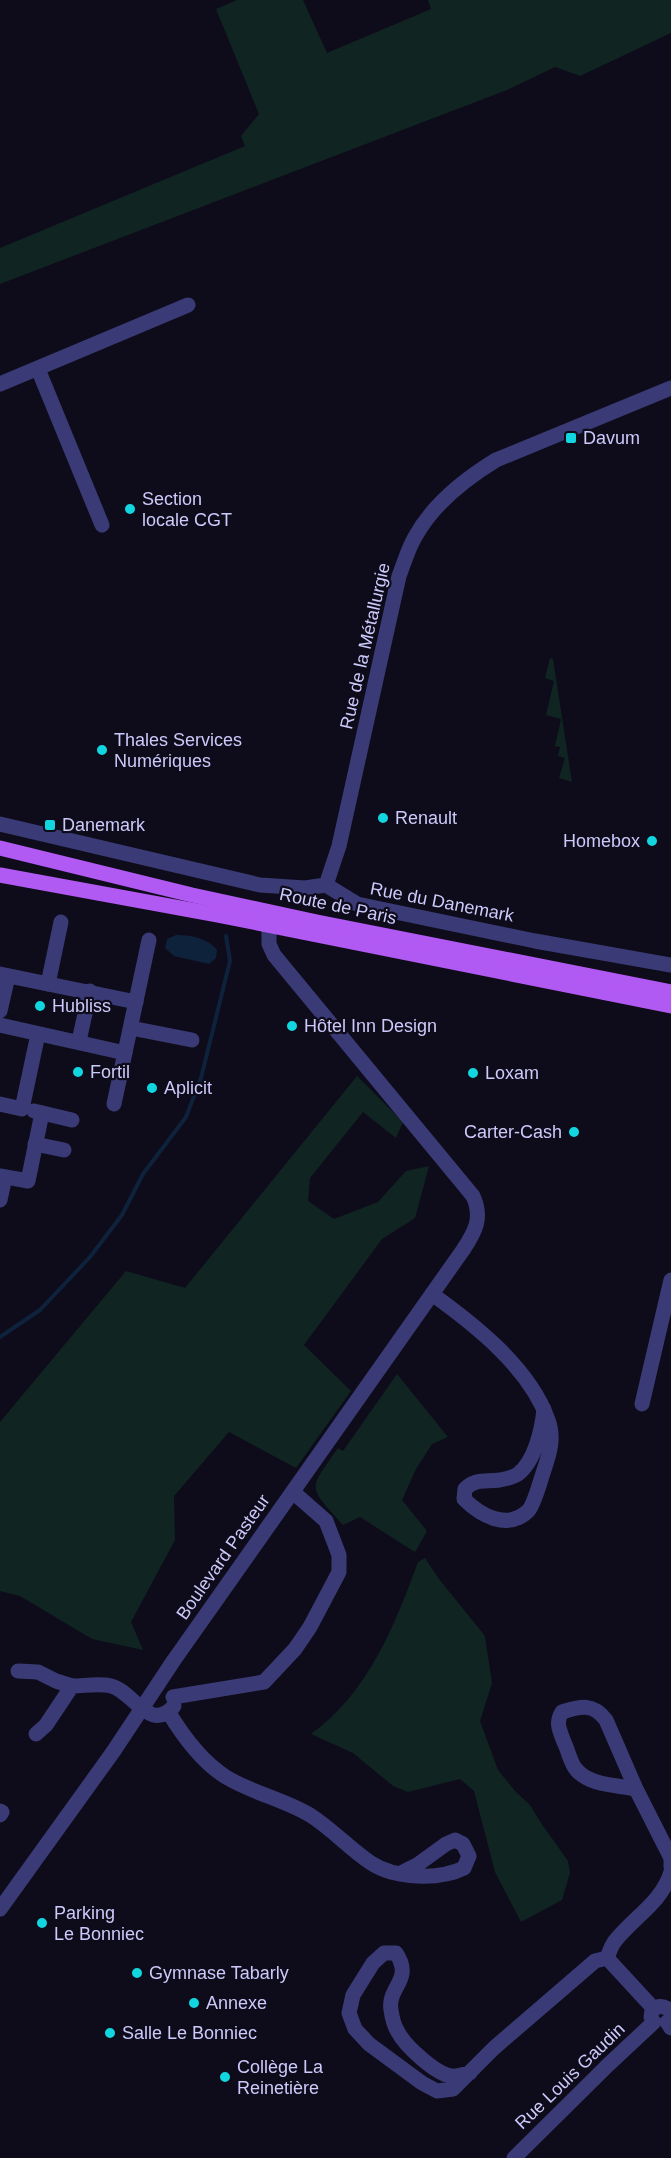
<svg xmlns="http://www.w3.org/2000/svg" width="671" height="2158" font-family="Helvetica,sans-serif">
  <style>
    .green { fill: #102422 }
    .water { fill: #0e223c }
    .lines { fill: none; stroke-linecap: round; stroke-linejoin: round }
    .stream { stroke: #0e223c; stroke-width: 4 }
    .minor { stroke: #3a3b76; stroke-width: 15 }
    .major { stroke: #b159f3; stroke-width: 15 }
    .poi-dot { fill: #11d5df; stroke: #0e0c1a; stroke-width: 2 }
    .labels { text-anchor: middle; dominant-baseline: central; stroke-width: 4.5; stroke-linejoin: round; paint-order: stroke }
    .poi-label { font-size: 18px; fill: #ccc9fb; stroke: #0e0c1a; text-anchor: start }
    .street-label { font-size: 18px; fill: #ccc9fb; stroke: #0e0c1a }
  </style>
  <rect width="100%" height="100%" fill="#0e0c1a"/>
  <g class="green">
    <polygon points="237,0 303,0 327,53 431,9 428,0 671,0 671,33 580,76 555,67 507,90 0,284 0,248 245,146 241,136 259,114 216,9"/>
    <polygon points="550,658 553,659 572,782 559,778 565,758 558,756 560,747 555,746 561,719 546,715 554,681 545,678"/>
    <polygon points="357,1076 403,1122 396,1138 363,1112 310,1178 308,1201 334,1219 378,1202 406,1171 429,1166 415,1218 382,1239 304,1345 351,1391 296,1468 229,1432 174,1496 175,1540 131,1622 143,1650 92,1639 20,1596 0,1591 0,1422 126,1271 185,1288"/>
    <path d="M397 1374 448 1437 432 1444 416 1469 402 1500 427 1531 415 1552 360 1517 343 1525C307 1485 308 1491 338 1448L343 1451Z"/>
    <path d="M425 1558 439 1579 485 1636 492 1683 480 1721 498 1770 515 1791 530 1805 541 1823 568 1861 570 1873 562 1900 521 1922 495 1872 474 1791 460 1779 408 1792 393 1786 353 1753 311 1734C368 1693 395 1625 418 1562Z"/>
  </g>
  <path class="water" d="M176 935C190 935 208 938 217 950L216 958 209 964 174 956 165 948 167 939Z"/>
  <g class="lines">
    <polyline class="stream" points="0,1337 40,1310 90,1257 122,1215 143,1174 186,1117 201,1078 230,961 226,936"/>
    <g class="minor">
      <polyline points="38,369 102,525"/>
      <polyline points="0,384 188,305"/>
      <polyline points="0,824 260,885 305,888 326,885 357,904 535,941 671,965"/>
      <path d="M326 885 339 846 399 576C404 563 408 549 415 537 433 504 465 479 496 460L671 388"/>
      <polyline points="0,974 136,1002"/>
      <polyline points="48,984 61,922"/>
      <polyline points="0,1011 8,976"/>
      <polyline points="0,1025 125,1053"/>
      <polyline points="131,1028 192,1040"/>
      <polyline points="79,1041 90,991"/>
      <polyline points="0,1104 22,1109 38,1034"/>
      <polyline points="114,1104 149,940"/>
      <polyline points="34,1111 72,1120"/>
      <polyline points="35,1144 64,1150"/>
      <polyline points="0,1176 28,1181 42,1113"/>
      <polyline points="0,1200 5,1177"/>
      <path d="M432 1294C475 1325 530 1368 548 1420 555 1439 549 1455 543 1473 540 1482 534 1505 528 1511 507 1531 480 1515 464 1499L465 1489C476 1478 485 1482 500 1480 505 1479 514 1477 518 1474 535 1461 542 1429 544 1409"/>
      <polyline points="642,1404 671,1280"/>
      <polyline points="18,1671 38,1672 56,1681 72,1686"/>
      <polyline points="173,1697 264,1682 295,1649 310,1627 339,1572 339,1555 326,1521 293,1492"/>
      <path d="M169 1713C183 1736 202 1762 226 1777 252 1793 283 1799 310 1815 332 1829 350 1849 371 1863 395 1879 440 1880 464 1868L469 1856 463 1844 455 1840 446 1844 417 1865 399 1874"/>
      <path d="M36 1734 46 1725 72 1686C84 1686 99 1683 111 1686 133 1691 150 1734 174 1706"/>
      <path d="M636 1789C617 1785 588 1786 575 1768 570 1761 568 1750 564 1742 560 1731 555 1723 562 1712 581 1706 593 1703 606 1720L636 1789 671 1858V1867"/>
      <polyline points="0,1811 2,1812 0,1815"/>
      <path d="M0 1909 113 1752 174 1660 463 1250C475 1232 483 1218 473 1196L274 955 269 944V926"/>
      <polyline points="607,1958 654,2009"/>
      <path d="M651 2017C651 2007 660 2004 668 2009"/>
      <polyline points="667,2022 671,2028"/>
      <path d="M470 2073C464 2074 457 2077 451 2076 436 2074 405 2046 398 2032 394 2026 392 2017 391 2010 387 1987 414 1980 396 1953H384L373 1963 353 1995 349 2013 355 2029 369 2044 422 2083 437 2091 453 2089 494 2048 595 1961 607 1958C609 1953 611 1946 615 1941 634 1917 662 1902 671 1872"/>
      <polyline points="514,2158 608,2065 654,2022"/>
    </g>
    <g class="major">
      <polyline points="0,848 192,895 317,922 671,992"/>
      <polyline points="0,875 218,915 671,1006"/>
    </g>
  </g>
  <g class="poi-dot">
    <rect x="565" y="432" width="12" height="12" rx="3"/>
    <circle cx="130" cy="509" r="6"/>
    <circle cx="102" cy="750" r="6"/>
    <circle cx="383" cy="818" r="6"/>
    <rect x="44" y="819" width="12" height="12" rx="3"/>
    <circle cx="652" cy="841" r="6"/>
    <circle cx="40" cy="1006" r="6"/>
    <circle cx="292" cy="1026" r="6"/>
    <circle cx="78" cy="1072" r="6"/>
    <circle cx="473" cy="1073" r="6"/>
    <circle cx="152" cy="1088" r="6"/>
    <circle cx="574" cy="1132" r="6"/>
    <circle cx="42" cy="1923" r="6"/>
    <circle cx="137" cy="1973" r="6"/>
    <circle cx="194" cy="2003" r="6"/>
    <circle cx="110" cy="2033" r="6"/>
    <circle cx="225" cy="2077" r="6"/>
  </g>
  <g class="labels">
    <g class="poi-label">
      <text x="583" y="438">Davum</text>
      <text x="142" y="499">Section<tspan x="142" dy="21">locale CGT</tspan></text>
      <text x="114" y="740">Thales Services<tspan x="114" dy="21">Numériques</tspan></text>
      <text x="395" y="818">Renault</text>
      <text x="62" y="825">Danemark</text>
      <text x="640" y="841" text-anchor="end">Homebox</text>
      <text x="52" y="1006">Hubliss</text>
      <text x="304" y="1026">Hôtel Inn Design</text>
      <text x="90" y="1072">Fortil</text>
      <text x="485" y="1073">Loxam</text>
      <text x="164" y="1088">Aplicit</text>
      <text x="562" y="1132" text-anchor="end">Carter-Cash</text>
      <text x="54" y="1913">Parking<tspan x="54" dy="21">Le Bonniec</tspan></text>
      <text x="149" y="1973">Gymnase Tabarly</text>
      <text x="206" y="2003">Annexe</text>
      <text x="122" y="2033">Salle Le Bonniec</text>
      <text x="237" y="2067">Collège La<tspan x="237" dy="21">Reinetière</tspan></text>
    </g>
    <g class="street-label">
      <text transform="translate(365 646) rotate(-77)">Rue de la Métallurgie</text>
      <text transform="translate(442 902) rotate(11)">Rue du Danemark</text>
      <text transform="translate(338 906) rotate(12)">Route de Paris</text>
      <text transform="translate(223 1557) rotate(-55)">Boulevard Pasteur</text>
      <text transform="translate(570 2076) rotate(-44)">Rue Louis Gaudin</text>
    </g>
  </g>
</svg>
